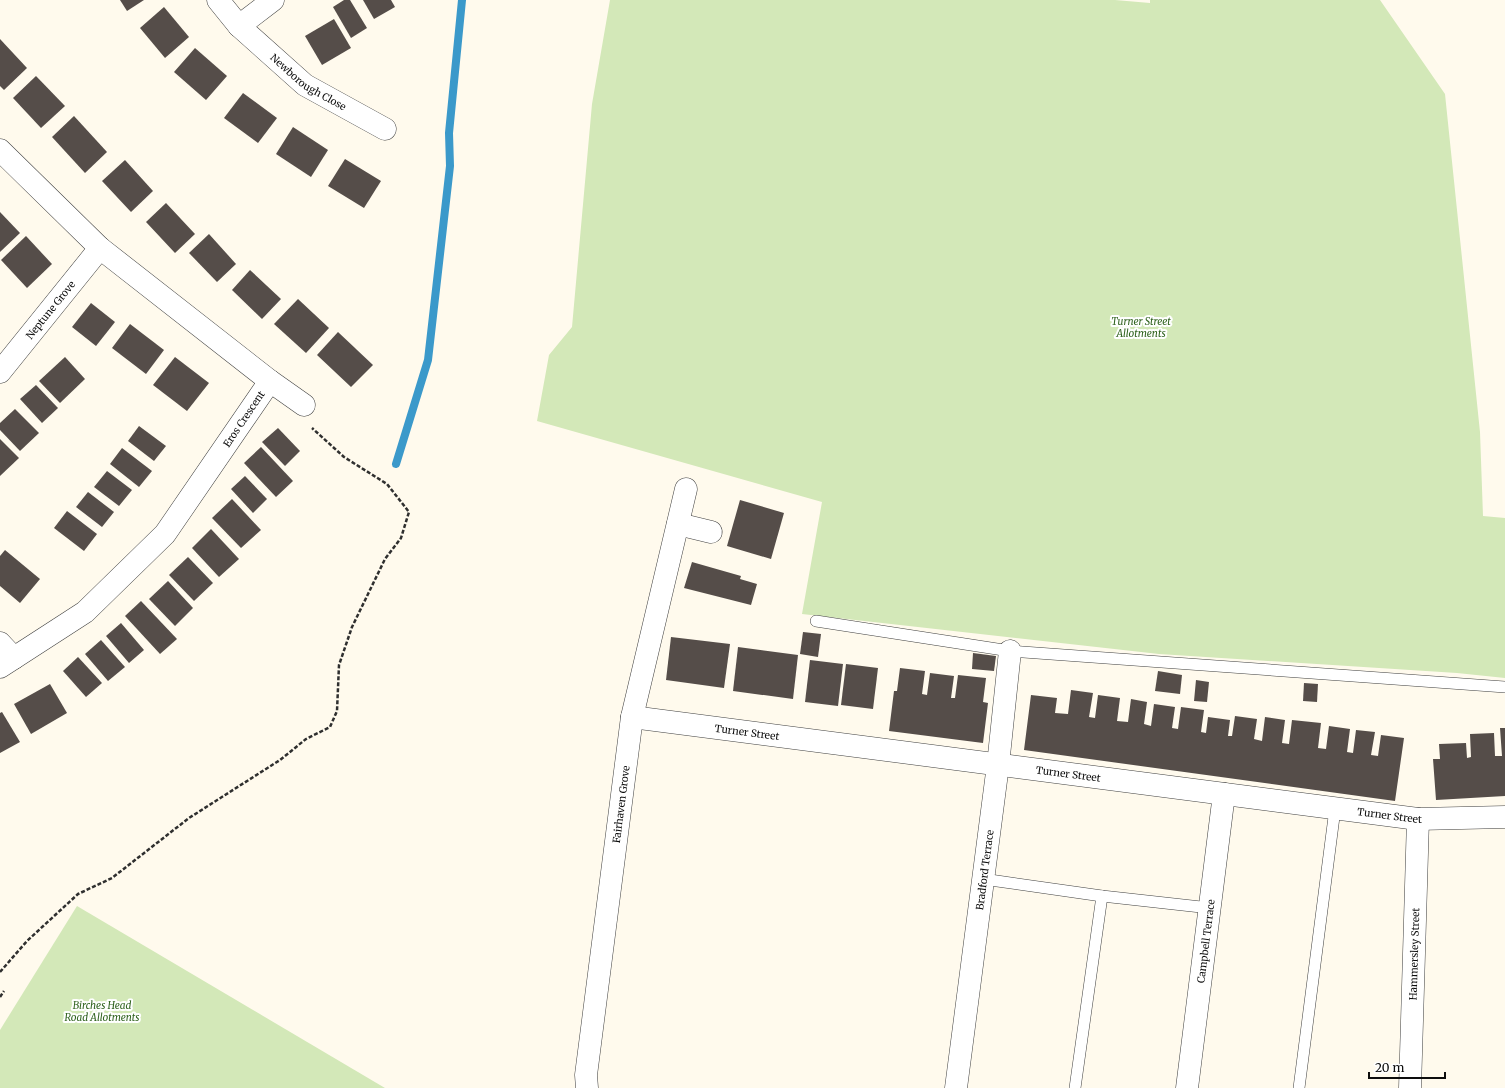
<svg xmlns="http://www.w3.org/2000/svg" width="1505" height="1088" font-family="Merriweather,serif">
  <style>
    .green { fill: #d3e8b8 }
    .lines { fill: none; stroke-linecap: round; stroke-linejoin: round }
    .stream { stroke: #3b99ca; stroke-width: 8 }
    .building { fill: #554d49 }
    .lane-casing { stroke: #404040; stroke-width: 12 }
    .street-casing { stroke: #404040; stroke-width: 23 }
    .path { stroke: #2f2f2f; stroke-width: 2.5; stroke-dasharray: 4 2; stroke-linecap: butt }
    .lane { stroke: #fff; stroke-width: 11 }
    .street { stroke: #fff; stroke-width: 22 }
    .labels { text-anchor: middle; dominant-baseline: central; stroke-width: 4; stroke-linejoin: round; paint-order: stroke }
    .street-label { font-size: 10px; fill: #0d0d0d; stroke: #fff }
    .park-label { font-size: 10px; font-style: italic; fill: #30631f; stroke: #fff }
  </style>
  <rect width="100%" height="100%" fill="#fffaed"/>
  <g class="green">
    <polygon points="610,0 1115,0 1150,3 1150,0 1380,0 1445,94 1480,432 1483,516 1505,518 1505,678 1457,673 1159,654 802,614 822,502 537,421 549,355 572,327 592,104"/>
    <polygon points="77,906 385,1088 0,1088 0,1030"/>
  </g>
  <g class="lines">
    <polyline class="stream" points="396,464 428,360 450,166 449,133 462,0"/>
  </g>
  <g class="building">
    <polygon points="120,0 144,0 127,11"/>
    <polygon points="344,0 350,0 367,28 351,38 333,7"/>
    <polygon points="363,0 391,0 395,7 374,19"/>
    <polygon points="164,7 189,37 165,58 140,28"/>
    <polygon points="334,19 351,48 322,65 305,36"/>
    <polygon points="0,39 27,68 4,90 0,86"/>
    <polygon points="195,48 227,76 206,100 174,72"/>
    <polygon points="36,76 65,106 41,128 13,98"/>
    <polygon points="243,93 277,118 258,143 224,118"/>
    <polygon points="74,116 107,152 85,173 52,137"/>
    <polygon points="293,127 328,150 311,177 276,154"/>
    <polygon points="345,159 381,181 364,208 328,186"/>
    <polygon points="125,160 153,191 131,212 102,181"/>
    <polygon points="166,203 195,234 175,253 146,222"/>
    <polygon points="0,212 20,233 0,252"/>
    <polygon points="209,234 236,264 217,282 189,253"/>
    <polygon points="26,236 52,264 27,288 1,260"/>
    <polygon points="250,270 281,299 262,319 232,290"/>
    <polygon points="298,299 329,328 306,353 274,324"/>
    <polygon points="91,303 115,322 96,346 72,327"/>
    <polygon points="130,324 164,350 146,374 112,348"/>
    <polygon points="338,332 373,365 351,387 317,355"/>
    <polygon points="65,357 85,379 60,403 39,381"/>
    <polygon points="175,357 209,383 187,411 153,385"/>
    <polygon points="36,385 58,408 42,423 20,399"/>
    <polygon points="15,409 39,433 20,451 0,430 0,423"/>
    <polygon points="139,426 166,446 154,461 128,441"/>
    <polygon points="278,428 300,451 285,466 262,442"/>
    <polygon points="0,439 19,458 0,476"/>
    <polygon points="261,447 293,481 276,497 244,463"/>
    <polygon points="122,448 152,471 139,487 110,464"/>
    <polygon points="107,471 132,490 119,506 94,487"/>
    <polygon points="245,476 267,499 253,513 231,489"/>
    <polygon points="88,492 114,512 102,527 76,507"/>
    <polygon points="232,499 261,530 241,548 212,518"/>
    <polygon points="740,500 784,513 771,559 727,546"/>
    <polygon points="67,511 97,534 84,551 54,528"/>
    <polygon points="211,529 239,559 219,577 192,548"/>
    <polygon points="5,550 40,579 20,603 0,586 0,556"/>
    <polygon points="188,557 213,583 194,601 169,575"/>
    <polygon points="692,562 741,576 740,579 757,584 751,605 684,588"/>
    <polygon points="168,581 193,608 175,626 149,599"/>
    <polygon points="141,601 177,639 160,654 125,616"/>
    <polygon points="121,623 144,650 129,663 106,636"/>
    <polygon points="803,632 821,634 818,657 800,654"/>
    <polygon points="671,637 730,644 724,688 666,680"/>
    <polygon points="101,640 125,667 108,681 85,654"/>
    <polygon points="738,647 798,655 793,699 733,691"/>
    <polygon points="973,653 996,656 994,671 972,669"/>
    <polygon points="78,657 102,683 86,697 63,671"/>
    <polygon points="810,660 843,664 838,706 805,702"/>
    <polygon points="846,664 878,668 873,709 841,705"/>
    <polygon points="900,668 925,671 922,694 927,695 930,673 954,676 951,698 955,698 958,675 986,678 983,702 988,703 983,743 889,731 894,691 897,691"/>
    <polygon points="1158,671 1182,675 1180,694 1155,691"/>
    <polygon points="1196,680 1209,682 1207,702 1194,701"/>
    <polygon points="1304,683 1318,684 1317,702 1303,701"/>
    <polygon points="50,684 67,713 31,734 14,704"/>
    <polygon points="1071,690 1093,693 1089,717 1095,718 1098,695 1120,698 1117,721 1128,722 1131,699 1147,702 1144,724 1151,726 1154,704 1175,707 1172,728 1178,729 1181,707 1204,710 1201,732 1206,733 1208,717 1230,720 1228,736 1232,736 1235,716 1257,719 1254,739 1262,741 1265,717 1285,720 1282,743 1289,744 1292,720 1321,723 1318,748 1326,749 1329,726 1350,729 1347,752 1353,753 1356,730 1375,732 1371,755 1378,756 1381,735 1404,738 1395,801 1024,750 1031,695 1057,698 1055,713 1068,714"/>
    <polygon points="2,712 20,742 0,753 0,713"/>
    <polygon points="1500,728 1505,728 1505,796 1436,800 1433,759 1440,759 1439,744 1466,743 1467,758 1471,757 1470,734 1494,733 1495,756 1502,756"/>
  </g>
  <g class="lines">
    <g class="lane-casing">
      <g id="lane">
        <polyline points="816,621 1010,651 1505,687"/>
        <polyline points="983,879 1102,896 1210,908"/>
        <polyline points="1075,1088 1102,896"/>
        <polyline points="1299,1088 1335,809"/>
      </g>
    </g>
    <g class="street-casing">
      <g id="street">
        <path id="s1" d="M218 0 239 26 305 85 385 129"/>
        <polyline points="239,26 273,0"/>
        <polyline points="0,150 100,248 270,381 165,534 85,612 0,667"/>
        <path id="s2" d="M0 372 100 248"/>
        <polyline points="270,381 304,405"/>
        <polyline points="678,524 711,532"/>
        <polyline points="0,643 14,658"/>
        <path id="s3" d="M632 717 1418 819 1505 817"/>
        <path id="s4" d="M587 1088 586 1075 632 717 686 489"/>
        <path id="s5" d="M956 1088 998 765 1010 651"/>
        <path id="s6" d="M1187 1088 1224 794"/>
        <path id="s7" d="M1410 1088 1418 819"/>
      </g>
    </g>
    <g class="path">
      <polyline points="0,972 27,941 78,894 112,878 189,818 280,760 306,739 330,727 337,711 339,665 352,627 385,559 401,538 409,512 387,484 344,457 312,428"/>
      <polyline points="0,997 4,991"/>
    </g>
    <use href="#lane" class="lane"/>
    <use href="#street" class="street"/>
  </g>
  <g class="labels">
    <g class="street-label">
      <text stroke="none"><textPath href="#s1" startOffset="123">Newborough Close</textPath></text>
      <text stroke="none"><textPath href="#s2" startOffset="80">Neptune Grove</textPath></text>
      <text transform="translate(244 419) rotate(-56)">Eros Crescent</text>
      <text stroke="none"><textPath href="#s3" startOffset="116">Turner Street</textPath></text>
      <text stroke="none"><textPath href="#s3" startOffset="440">Turner Street</textPath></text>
      <text stroke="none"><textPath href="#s4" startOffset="286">Fairhaven Grove</textPath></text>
      <text stroke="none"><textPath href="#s3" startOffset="764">Turner Street</textPath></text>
      <text stroke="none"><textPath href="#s5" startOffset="220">Bradford Terrace</textPath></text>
      <text stroke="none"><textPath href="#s6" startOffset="148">Campbell Terrace</textPath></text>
      <text stroke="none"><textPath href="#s7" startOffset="134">Hammersley Street</textPath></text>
    </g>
    <g class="park-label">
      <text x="1141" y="321">Turner Street<tspan x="1141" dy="12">Allotments</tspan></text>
      <text x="102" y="1005">Birches Head<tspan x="102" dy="12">Road Allotments</tspan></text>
    </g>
  </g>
  <path d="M1369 1072v6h76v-6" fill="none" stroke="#0d0d0d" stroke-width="2"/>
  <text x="1375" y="1072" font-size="12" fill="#0d0d0d" stroke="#ffffff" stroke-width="3" paint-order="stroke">20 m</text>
</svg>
